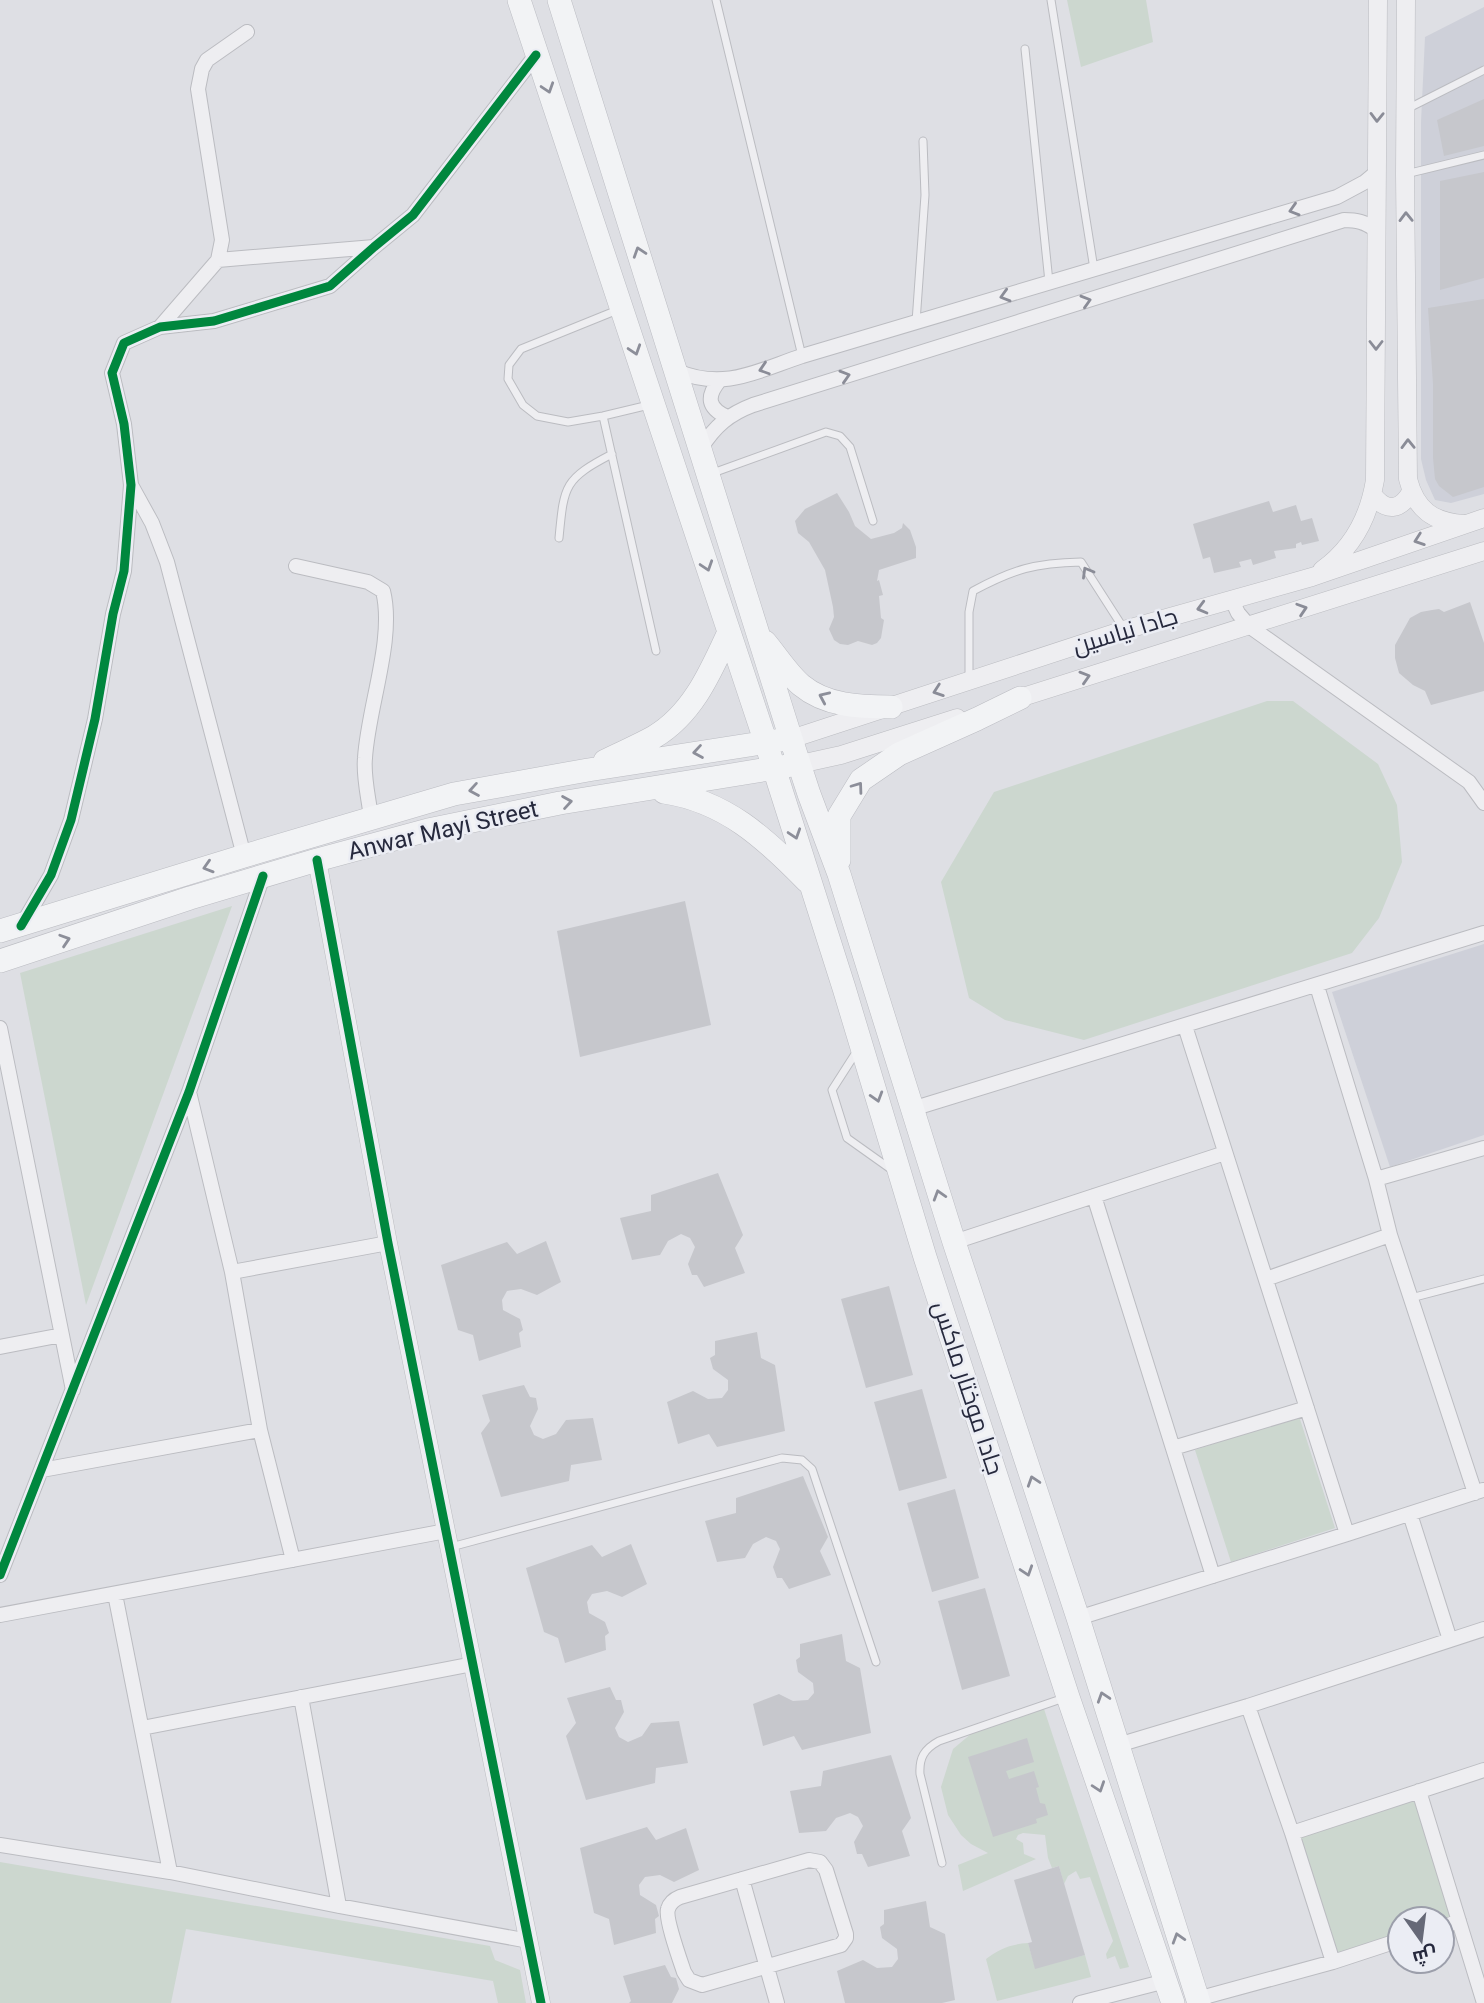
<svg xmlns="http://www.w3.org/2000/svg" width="1484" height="2003" font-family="Roboto,Cairo,sans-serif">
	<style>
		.built { fill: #ced0d9 }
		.green { fill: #ccd7cf }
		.building { fill: #c6c7cc }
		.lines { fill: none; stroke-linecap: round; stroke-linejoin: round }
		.service-casing { stroke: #bbbcc1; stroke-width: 9 }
		.minor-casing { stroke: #bbbcc1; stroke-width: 16 }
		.tertiary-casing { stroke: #bbbcc1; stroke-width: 19 }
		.primary-casing { stroke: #bbbcc2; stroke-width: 24 }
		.service { stroke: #eeeef1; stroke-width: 7 }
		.minor { stroke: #eeeef1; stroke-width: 14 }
		.tertiary { stroke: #eeeef1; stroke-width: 18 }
		.primary { stroke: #f2f3f5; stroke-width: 23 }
		.cycleway-casing { stroke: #ebedf4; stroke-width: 13 }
		.cycleway { stroke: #00873e; stroke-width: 9 }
		.oneway { stroke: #8c8e99 }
		.oneway2 { stroke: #8a8c97 }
		.labels { text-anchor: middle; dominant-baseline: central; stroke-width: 5; stroke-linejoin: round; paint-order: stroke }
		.street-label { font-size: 24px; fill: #26293d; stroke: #ebedf4 }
	</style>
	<rect width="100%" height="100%" fill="#dedfe4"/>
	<path class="built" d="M1484,7v487l-33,9 -16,-3 -9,-20 -5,-21v-337l4,-85z
		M1484,944v191l-94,32 -58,-175z"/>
	<path class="green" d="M1067,0h79l7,42 -72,25z
		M1267,701h26l85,63 19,41 5,57 -23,56 -27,35 -268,87 -79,-20 -36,-22 -28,-116 53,-90z
		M232,906l-146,399 -66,-332z
		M1299,1416l36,112 -104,34 -36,-112z
		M1044,1709l85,258 -9,2 -5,-13 -8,3 -1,-5 7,-13 -23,-64 -10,2 -4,-8 -8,5 -4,8 -5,-18 -7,2 -4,-10 -3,-23 -22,-2 -5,2 -2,4 7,4 1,11 12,5 -73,32 -5,-26 30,-12 -17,-9 -10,-9 -13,-20 -7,-28 12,-38 19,-16z
		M1419,1791l40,130 -17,6v-8h-42v21l-67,22 -41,-129z
		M0,1862l490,84 5,14 25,10 6,33h-28l-5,-22 -307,-52 -15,74h-171z
		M1028,1943l7,24 50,-12 6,22 -94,24 -11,-42c13,-10 25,-15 42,-16z"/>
	<path class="building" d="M1484,99v47l-40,10 -7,-36z
		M1484,172v106l-44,12v-109z
		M1484,299v188l-31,10 -14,-11 -4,-7 -2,-21v-74l-5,-76z
		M837,493l12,19 6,14 16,13 23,-6 8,-5 1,-5 7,7 6,17v11l-37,12 -2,11 2,-1 4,15 -4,1 2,22 3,2 -3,18 -4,5 -5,2 -14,-4 -10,4 -8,-1 -6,-4 -5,-11 5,-12 -1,-10 -8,-37 -16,-28 -11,-9 -3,-12 10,-12z
		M1269,501l4,11 23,-7 5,16 11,-3 7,23 -17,4 -1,-3 -5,2v4l-22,3 2,7 -23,7 -2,-6 -12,3 2,5 -27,6 -4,-16 -7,2 -10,-35z
		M1470,602l14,41v48l-53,14 -6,-14 -12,-6 -14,-12 -4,-15v-13l15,-27 11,-6 11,-2 7,-1 5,3z
		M685,901l26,124 -131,32 -23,-126z
		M718,1173l25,62 -8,13 10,25 -41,14 -7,-12h-5l-4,-11 7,-17 -5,-9 -9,-4 -13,7 -8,14 -28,5 -12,-42 31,-7v-16z
		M546,1241l15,41 -24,13 -16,-6 -14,2 -5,9 1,10 17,9 3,11 -4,3 2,14 -42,14 -6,-26 -15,-5 -17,-65 66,-23 10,12z
		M889,1286l24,89 -47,13 -25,-89z
		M757,1332l4,26 14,7 10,66 -68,16 -8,-13 -31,10 -11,-42 26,-11 15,8 14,-1 6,-8v-10l-15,-11 -3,-11 5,-3v-14z
		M524,1385l6,12 6,1 2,11 -8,17 4,9 9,4 13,-5 10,-14 27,-2 9,42 -31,5 -2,16 -68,16 -20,-64 9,-12 -8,-26z
		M922,1389l25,89 -48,13 -25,-89z
		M803,1476l25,61 -8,14 11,24 -42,14 -7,-11h-5l-4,-11 7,-18 -4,-8 -10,-4 -13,7 -8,14 -28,4 -12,-41 31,-8v-15z
		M955,1489l24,89 -47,14 -25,-89z
		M631,1544l16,40 -25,13 -15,-6 -15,3 -5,8 2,11 16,9 4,11 -4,3 1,14 -41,13 -7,-25 -14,-6 -18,-64 66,-23 10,12z
		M985,1588l25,88 -48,14 -24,-89z
		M842,1634l4,27 14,7 11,65 -69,17 -8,-14 -31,10 -10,-42 26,-10 14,7 15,-1 6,-7 -1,-10 -15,-11 -2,-12 4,-3v-13z
		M610,1687l6,13h5l3,12 -9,16 4,9 9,5 14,-6 9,-13 28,-2 9,42 -32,5 -1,15 -69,17 -20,-64 10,-13 -9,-25z
		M1027,1738l7,24 -28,9 3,8 25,-8 5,16 -3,1 4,15 5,1 3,11 -12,4 1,4 -44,14 -25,-80z
		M891,1755l20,63 -9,13 8,25 -42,11 -6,-13h-5l-3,-12 9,-16 -5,-9 -8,-4 -14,5 -10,13 -27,2 -9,-42 31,-5 2,-15z
		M647,1827l9,13 30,-12 13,42 -25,12 -14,-7 -15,2 -6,8 1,10 16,10 3,11 -4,3 1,14 -42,12 -5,-26 -15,-6 -14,-65z
		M1059,1866l26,89 -50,14 -7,-26 4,-1 -18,-62z
		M926,1901l4,26 15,7 10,66 -13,3h-97l-8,-32 26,-11 14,8 15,-1 6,-8 -1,-10 -15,-11 -2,-11 4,-3v-14z
		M665,1965l6,12 5,1 3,11 -7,14h-43l2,-2 -8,-25z"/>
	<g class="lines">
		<g class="service-casing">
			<path id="service" d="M716,0l86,356
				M1051,0l43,269
				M1025,49l24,233
				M1407,109l77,-39
				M1406,174l78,-19
				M620,309l-99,40 -12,16 -1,14 15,26 14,11 31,6 35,-6 46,-11
				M916,322l9,-127 -2,-54
				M603,416l53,235
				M710,474l116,-42 14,4 10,11 23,74
				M559,538c5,-53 5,-59 53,-84
				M969,679v-67l4,-21c41,-22 62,-28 108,-29l43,67
				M857,1051l-25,39 15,48 45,32
				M1411,1298l73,-19
				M451,1547l331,-89 20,2 10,9 64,193
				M942,1863l-22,-89c-1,-16 4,-25 19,-33l125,-43"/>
		</g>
		<g class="minor-casing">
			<path id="minor" d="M218,260l156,-13
				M160,327l58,-67 4,-20 -24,-151 4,-20 5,-9 40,-28
				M677,371c47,20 80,0 125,-15l535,-159 28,-15 12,-10
				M719,381c-13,16 -11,27 8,36
				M701,448c14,-22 28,-34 52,-43l591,-185c13,0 21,2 32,10
				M131,485l21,38 15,39 77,294
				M296,566l72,16 15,9c12,48 -15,116 -18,167 -2,19 4,41 6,60
				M1232,600l6,13 11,13 220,156 15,21
				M22,925l29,-50 20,-55 24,-101 18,-105 11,-43 7,-86 -7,-61 -12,-51 12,-30 36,-16 54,-6 116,-35 44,-39 39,-32 123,-160
				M1317,986l59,193 14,56 85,258
				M1185,1026l162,508
				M0,1028l73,362
				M189,1092l43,180 28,158 33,130
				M912,1109l572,-176
				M1376,1179l108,-31
				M1094,1196l119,380
				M954,1242l271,-89
				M232,1272l156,-29
				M1266,1279l124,-44
				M0,1347l62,-12
				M1173,1448l134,-40
				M42,1470l218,-40
				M1410,1514l40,126
				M0,1575l189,-483 74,-216
				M115,1594l55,278
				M0,1615l446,-84
				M1078,1618l269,-84 136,-44
				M301,1697l38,209
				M1248,1706l44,127 41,129
				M142,1728l331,-64
				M1118,1745l130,-39 236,-77
				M1419,1791l65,212
				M1292,1833l192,-63
				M0,1845l170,27 169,34 190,35
				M809,1860l11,2 6,8 20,64v4l-5,7 -139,40 -13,-5 -5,-8c-4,-12 -19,-54 -16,-63 2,-7 7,-10 12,-12z
				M742,1879l35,124
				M1442,1927l17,-6
				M1197,1999l136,-37 67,-22
				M1080,2003l86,-22"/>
		</g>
		<g class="tertiary-casing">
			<path id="tertiary" d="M1406,0l-1,174 3,305c8,31 25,43 56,45
				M1373,495c13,17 27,16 38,-3
				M1322,570c31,-22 47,-53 53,-90l3,-480
				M1010,701l474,-150
				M791,739l333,-109 188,-53 172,-59
				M800,764l41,-9 116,-37
				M317,860l71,383 153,760"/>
		</g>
		<g class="primary-casing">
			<path id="primary" d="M519,0l247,743 78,245 81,269 143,440 105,306
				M559,0l232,739 18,55 30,80 115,368 124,376 121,385
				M765,642c11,13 23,32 36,43 25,21 59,22 90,22
				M605,761c16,-8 33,-15 49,-24 39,-23 57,-66 75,-105
				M664,792c61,9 101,46 143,89
				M839,860v-44l22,-36 38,-26 78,-35 43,-21
				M0,931l244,-75 210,-62 134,-24 193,-30
				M0,961l190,-63 127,-38 111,-30 132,-27 227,-37"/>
		</g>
		<use href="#service" class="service"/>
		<use href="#minor" class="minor"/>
		<use href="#tertiary" class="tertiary"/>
		<use href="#primary" class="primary"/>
		<g class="cycleway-casing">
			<path id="cycleway" d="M317,860l71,383 153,760
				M21,926l30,-51 20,-55 24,-101 18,-105 11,-43 7,-86 -7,-61 -12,-51 12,-30 36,-16 54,-6 116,-35 44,-39 39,-32 123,-160
				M0,1575l189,-483 74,-216"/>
		</g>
		<use href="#cycleway" class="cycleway"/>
	</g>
	<defs><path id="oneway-chevron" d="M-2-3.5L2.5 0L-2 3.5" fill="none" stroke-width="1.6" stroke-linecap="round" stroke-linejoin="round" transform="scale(1.75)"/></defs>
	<g class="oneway">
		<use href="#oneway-chevron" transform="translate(548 88) rotate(72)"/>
		<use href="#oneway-chevron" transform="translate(639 252) rotate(-108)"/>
		<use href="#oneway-chevron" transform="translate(635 350) rotate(72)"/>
		<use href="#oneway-chevron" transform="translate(707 566) rotate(72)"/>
		<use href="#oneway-chevron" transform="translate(824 697) rotate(-156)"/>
		<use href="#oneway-chevron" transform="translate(698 752) rotate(171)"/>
		<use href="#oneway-chevron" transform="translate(858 787) rotate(-54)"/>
		<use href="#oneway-chevron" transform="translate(474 790) rotate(170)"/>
		<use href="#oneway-chevron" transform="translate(567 802) rotate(-9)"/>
		<use href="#oneway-chevron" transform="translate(795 834) rotate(72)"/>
		<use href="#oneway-chevron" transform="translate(208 867) rotate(163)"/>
		<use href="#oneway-chevron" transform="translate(65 940) rotate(-18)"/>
		<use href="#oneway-chevron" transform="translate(877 1097) rotate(73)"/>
		<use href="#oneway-chevron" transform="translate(939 1195) rotate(-107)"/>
		<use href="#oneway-chevron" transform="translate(1033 1481) rotate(-108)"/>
		<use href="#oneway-chevron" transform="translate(1027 1571) rotate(72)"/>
		<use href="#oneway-chevron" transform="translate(1103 1697) rotate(-108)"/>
		<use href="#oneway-chevron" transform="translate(1099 1787) rotate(71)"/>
		<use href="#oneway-chevron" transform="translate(1178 1938) rotate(-107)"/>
	</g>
	<g class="oneway2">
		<use href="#oneway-chevron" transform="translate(1377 117) rotate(91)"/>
		<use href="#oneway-chevron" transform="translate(1294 210) rotate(163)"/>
		<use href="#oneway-chevron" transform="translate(1406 217) rotate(-91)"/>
		<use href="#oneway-chevron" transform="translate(1005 296) rotate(164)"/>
		<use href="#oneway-chevron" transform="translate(1086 301) rotate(-17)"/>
		<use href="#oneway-chevron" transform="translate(1376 345) rotate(90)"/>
		<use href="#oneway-chevron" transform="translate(764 369) rotate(162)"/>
		<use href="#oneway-chevron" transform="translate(845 376) rotate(-17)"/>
		<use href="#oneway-chevron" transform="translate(1408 444) rotate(-91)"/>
		<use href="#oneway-chevron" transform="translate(1419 540) rotate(161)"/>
		<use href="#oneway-chevron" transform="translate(1087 572) rotate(-120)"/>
		<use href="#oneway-chevron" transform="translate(1202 608) rotate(165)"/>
		<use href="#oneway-chevron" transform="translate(1302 609) rotate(-18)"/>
		<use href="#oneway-chevron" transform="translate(1085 677) rotate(-17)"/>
		<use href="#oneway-chevron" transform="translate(938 691) rotate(161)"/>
	</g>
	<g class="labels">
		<g class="street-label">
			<text transform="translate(1125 631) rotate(-17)">جادا نیاسین</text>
			<text transform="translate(443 830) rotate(-13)">Anwar Mayi Street</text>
			<text transform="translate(968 1388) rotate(72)">جادا موختار ماكس</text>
		</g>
	</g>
	<g transform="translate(1421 1940) rotate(166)"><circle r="33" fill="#ebedf4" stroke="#9c9fab" stroke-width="2"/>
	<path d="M0-5L12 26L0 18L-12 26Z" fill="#666977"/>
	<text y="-10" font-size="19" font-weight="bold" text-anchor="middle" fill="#26293d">ش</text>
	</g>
</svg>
